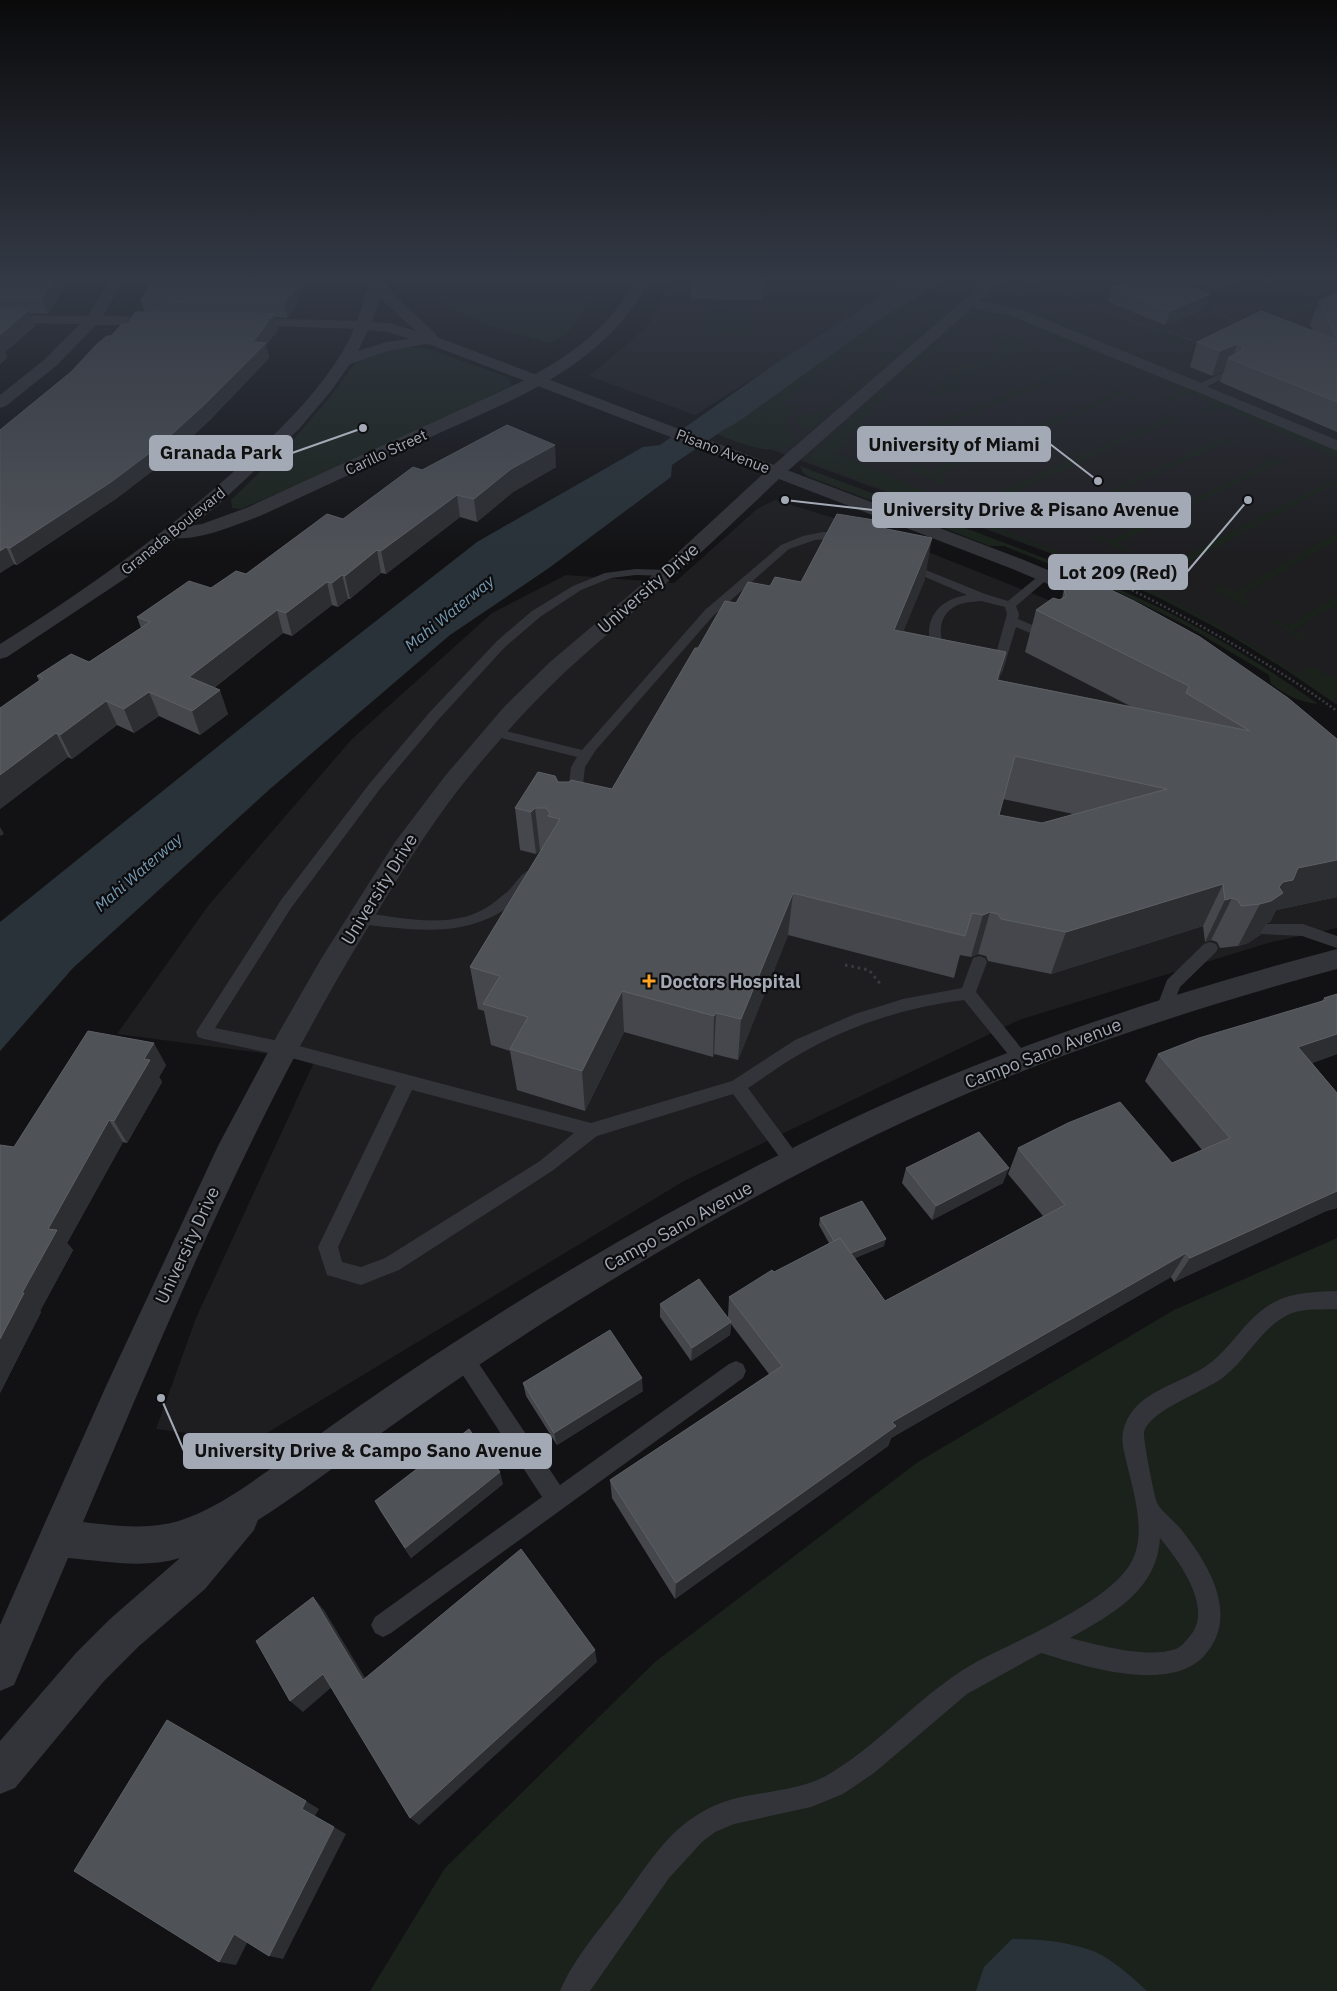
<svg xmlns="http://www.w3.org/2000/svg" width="1337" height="1991" font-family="'IBM Plex Sans',sans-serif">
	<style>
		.built { fill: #1e1e21 }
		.green { fill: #1a221b; fill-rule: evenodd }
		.water { fill: #283238 }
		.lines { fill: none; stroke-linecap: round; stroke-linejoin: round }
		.path-far2 { stroke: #393b40; stroke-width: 2; stroke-dasharray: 1 2; stroke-linecap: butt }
		.path-far1 { stroke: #393b40; stroke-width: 2.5; stroke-dasharray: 2 2.5; stroke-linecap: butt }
		.path { stroke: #393b40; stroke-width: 3; stroke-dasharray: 2.5 4; stroke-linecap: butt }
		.service { fill: #333439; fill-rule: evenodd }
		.pedestrian { fill: #333439; fill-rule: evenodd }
		.minor { fill: #333439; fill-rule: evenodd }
		.tertiary { fill: #333439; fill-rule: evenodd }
		.wall { fill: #45474c; fill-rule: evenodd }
		.shaded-wall { fill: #2c2e31 }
		.building { fill: #4f5257; stroke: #5c6066; fill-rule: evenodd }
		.poi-dot { fill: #fea420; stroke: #0d0d0f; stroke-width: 2 }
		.labels { text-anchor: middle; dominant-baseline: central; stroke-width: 4.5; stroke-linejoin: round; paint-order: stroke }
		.far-street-label { font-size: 15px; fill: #a3aab6; stroke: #0d0d0f }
		.far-water-label { font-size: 16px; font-style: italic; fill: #769bb4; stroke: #0d0d0f }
		.street-label { font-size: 18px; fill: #a3aab6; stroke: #0d0d0f }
		.poi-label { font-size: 18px; font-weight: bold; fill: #a3aab6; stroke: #0d0d0f; text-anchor: start }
		.leader { fill: none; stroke: #a3aab6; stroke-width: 2 }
		.callout-dot { fill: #a3aab6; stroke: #0d0d0f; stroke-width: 2 }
		.callout { fill: #a3aab6; stroke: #a3aab6; stroke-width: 2 }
		.callout-label { font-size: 19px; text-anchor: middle; font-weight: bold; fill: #111 }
	</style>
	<rect width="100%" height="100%" fill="#121214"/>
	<path class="built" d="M670,279h242l-217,136 -106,-39 57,-48 15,-27z
		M947,279h390v426l-54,-37 -55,-34 -67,-35 -52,-24 -387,-144 16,-9 149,-107z
		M775,500l98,30 193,77 271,183v138l-69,15 -249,77 -335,161 -432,261 -96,-13 40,-111 119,-258 -198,-26 91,-128 143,-166 141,-127 74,-38 108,8 83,-74z"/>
	<path class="green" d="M431,279h174l-38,55 -18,9c-29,-9 -122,-28 -118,-64z
		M929,289l22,10 -32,7 -55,44 -19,3 -59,48 2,6 13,-3 -15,14 1,8 9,11 -1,5c-20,17 -57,1 -78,-8l21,-12 149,-107z
		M950,305l5,1 -124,102 -18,20h-9l-8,-5c3,-12 10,-8 20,-10 6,-1 12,-8 17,-12l102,-86 -8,-4 10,-4z
		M1040,306l4,2 -8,4 106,44 10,-4 4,1 -13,6 -7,-1 -105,-46z
		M710,310l41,1 -2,22 -41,-1z
		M980,313l26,1 11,3 101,46 -8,5 -6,-1 7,-4 -103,-46 -20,6 -19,-4 -99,92 -34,42 91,38 -13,10 -109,-41 158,-141 9,-5z
		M1149,329l17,2 40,17 -47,19 -1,-2 37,-16z
		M995,334l9,1 40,19h-4l-11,-5 -77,31 11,7c-11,4 -24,13 -34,6l36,-31 13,3 26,-22 -14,-4z
		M405,347l20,1 80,28 6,5v5l-184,86 -86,37 -9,-1 -1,-8 63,-61 37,-43 24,-33 31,-12z
		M1063,362l30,13h-5l-11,-4 -195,80 10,6v2l-6,1 -14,-8 -1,-2 22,-21h5l10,5 163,-66 -10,-4z
		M1162,378l175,71v9l-118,-51 -16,7 -37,-15 -1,-2 15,-6 -24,-11zM1187,393l27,11v1l-14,6 -28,-11z
		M1103,386h4l30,14h-5l-11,-5 -183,80 10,6 -1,3 -7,-1 -30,-14 2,-4h7l12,6 183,-78z
		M1155,409h3l30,14h-4l-9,-4 -173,79 10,5 -1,3 -8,-1 -33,-13 8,-2 12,6 178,-79z
		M1209,432l29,13 -4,1 -9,-4 -167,78 10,5 -1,2 -34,-12 3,-1 12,6 171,-81 -10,-5z
		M1264,454l29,12 -14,-3 -24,10 -138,71 15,7 -2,1 -37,-14 6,-3 11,6 161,-81 -7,-4z
		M800,466l104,39h-21l-76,-29 -4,-3z
		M1318,476l19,8v3l-4,-2 -156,83 11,5 -2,3 -34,-14 5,-2 11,5 159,-82 -9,-5z
		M952,501l5,1 27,11 2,2 -6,6 145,57c9,-7 13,-4 24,0l-7,7 56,28 99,60 14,-6 26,13v19l-5,2c-55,-38 -112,-74 -172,-103 -72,-34 -147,-60 -221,-88z
		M935,517c76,28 152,56 225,91 55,27 108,60 158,96 -19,-2 -32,-9 -47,-20l-2,-9 -82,-49 -71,-35 -112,-45h-15l-50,-20z
		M1337,533v7l-96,56 8,5v4l-8,-1 -28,-14 1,-3 7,-1 13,6z
		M1337,596v8l-44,26 13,8 -5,1 -30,-18 4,-1 13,6z
		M1337,1238v753h-967l75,-123 210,-206 263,-200 256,-152z"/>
	<path class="water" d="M908,279h39l-60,36 -149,107 -16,9 -50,34 -1,12 -122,91 -99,67 -180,154 -197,179 -73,83v-129l303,-244 174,-136 166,-95 17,-2 115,-81z
		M1012,1939c26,0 52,2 78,11 19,6 42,27 57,41h-171l8,-24z"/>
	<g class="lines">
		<path class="path-far2" d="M1250,279l21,4
			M1021,283l24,2 103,43 19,3 34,13
			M1238,286l58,5 34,7
			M1215,309l23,15
			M1202,316l11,-5 2,-4
			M1278,321l42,-19"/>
		<path class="path-far1" d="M1132,590c71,36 140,74 205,121"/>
		<path class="path" d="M845,965l24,5 13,16"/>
		<path class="service" d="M1228,370l5,3 -2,2 -30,14 -3,1 -5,-3z
			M823,532c10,0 22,0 29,7l-6,3 -15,-3 -16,1 -26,9 -76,67 -118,135 -10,16 -4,35 -2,3h-10l-2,-3 4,-35 6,-10 -88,-22 -2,-3 7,-4 88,22 123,-140 76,-65 22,-9z
			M906,562l79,32 23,7 34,-28h8l2,2 -2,2 -34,29 3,8 -1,5 33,14 2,3 -6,4 -31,-13 -14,46c-6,2 -14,7 -22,7 -53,2 -76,-75 -13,-85l-65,-28 -2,-2 2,-2zM981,601l24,6 2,7 -15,54c-7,3 -14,6 -22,4 -26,-6 -42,-50 -16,-65 8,-5 18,-5 27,-6z
			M636,569l31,1 6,3 -6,3 -31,-1 -25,3 -30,12 -41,27 -35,30 -66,72 -59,70 -89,119 -76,120 69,14 307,81 141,-42 63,-41 60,-26 48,-15 59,-11 11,-30 6,-2 6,2 2,4 -11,30 54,67 -2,5 -6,2 -6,-2 -52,-64c-57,7 -114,25 -164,54 -18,10 -35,23 -52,34l51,69 3,5 -3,5 -6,3 -6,-3 -54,-73 -136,42 -45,35 -153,99 -38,15 -34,-10 -9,-28 78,-161 -112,-30 -80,-17 -6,-2 -2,-5 85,-132 89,-117 59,-70 68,-72 35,-30 41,-25 32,-13zM412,1090l162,43 -34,28 -155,97 -24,9 -19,-5 -4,-15z
			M532,869l5,1 2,4c-6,12 -18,23 -28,31 -45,34 -99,25 -151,19l-5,-2 -3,-4 3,-4 5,-2c41,6 96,19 132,-8 5,-4 10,-8 15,-12 8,-7 14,-20 25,-23z
			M1266,924h37l34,12v12l-35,-12 -41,-2 -3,-4 3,-4z
			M1210,942l6,2 2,4 -2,4 -36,35 -10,26 -6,2 -6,-2 -2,-4 11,-29 37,-36z
			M1337,1291v18c-14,1 -31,-1 -45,4 -28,11 -44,44 -66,62 -19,17 -76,34 -82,57 -1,8 10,63 13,71 5,9 16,17 23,25 28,35 61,88 24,128 -36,38 -120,10 -163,-3l-74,41 -93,79 -31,21 -32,13 -77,17 -19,8 -13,10 -33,36 -79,113h-30c14,-33 40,-62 61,-90 17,-23 32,-47 52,-67 14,-14 30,-24 48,-31 35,-13 78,-10 110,-30 54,-33 93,-83 149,-113 41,-21 125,-57 149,-94 20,-30 4,-74 -3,-106 -2,-9 -5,-19 -3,-28 10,-44 61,-46 91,-72 20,-17 33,-42 57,-56 20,-12 43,-12 66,-13zM1160,1538c19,23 54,70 30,98 -4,5 -9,11 -14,13 -30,10 -77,-4 -106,-11 41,-23 87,-47 90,-100z
			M462,1346l7,3 91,136 169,-121 7,-3 7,3 3,7 -3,7 -352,255 -8,4 -8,-4 -4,-8 4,-8 167,-120 -87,-134 -3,-7 3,-7z"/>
		<path class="pedestrian" d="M1198,383l139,57v11l-144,-61 -2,-3 2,-3z"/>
		<path class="minor" d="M110,279h14l-21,37 66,1 5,1 2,3 -2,3 -5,1h-73l-40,41 -50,40 -6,2v-13l45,-36 35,-35 -80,-1v-8l88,1z
			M636,279h14c-45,89 -140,122 -226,161 -55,25 -109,51 -164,76 -25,9 -65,27 -91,21l-2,-4 2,-4 33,-5 44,-16 279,-128c47,-26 85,-52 111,-101z
			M988,279h15l-23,22 40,8 184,75 2,3 -2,3h-12l-181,-74 -39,-8 -190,168 -6,1 -6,-1 -3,-4 3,-4z
			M240,318l123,3 5,1 2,3 -2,3 -5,1 -128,-4 -2,-3 2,-3z"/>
		<path class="tertiary" d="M371,279h14l-1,2 8,12 43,40 2,4 587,223 88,37 3,4 -3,4 -7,2 -7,-2 -88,-37 -231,-89c-36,34 -71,68 -108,100 -35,31 -71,61 -106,93 -37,35 -71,73 -103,113 -37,47 -67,98 -98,149 -113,186 -196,388 -281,588 34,4 72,9 104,-4 37,-14 70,-40 102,-62 46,-33 91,-65 138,-96 133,-88 271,-167 414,-236 159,-76 327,-130 496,-175v20c-115,31 -227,67 -337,111 -148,60 -289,138 -424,222 -69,43 -136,89 -203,137 -38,27 -75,56 -115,81l-4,10 -49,59 -67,58 -34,34 -89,107 -15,6v-53l76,-88 34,-34 70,-61c-37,11 -75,3 -112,0l-54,127 -14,6v-66l44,-100 63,-141 112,-240 55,-103 47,-82 74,-117 50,-66 59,-69 46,-45 110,-93 104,-96 -333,-128 -5,-1 -38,7 -38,13 -19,27 -32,38 -80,75 -87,70 -125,83 -7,2v-15c81,-51 159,-106 231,-170 42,-37 85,-77 113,-125 13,-22 19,-46 27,-70zM380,297l1,2 35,32 -27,-8 -17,-1zM368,330l20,2 22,7 -24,3 -28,9z"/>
	</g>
	<path class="wall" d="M0,279h68l-2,4v3l-18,28 -18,-1 5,13 -30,26 2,6 -7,6z
		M151,279h154l-9,27 -9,12 -12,-1 3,13 -12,15 3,13 -59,62 -46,42 -47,36 -100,67 -3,-1 -14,9v-143l71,-58 40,-36 18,-12 16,-12 -4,-11z
		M691,279h72l-1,21 -72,-1z
		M1128,279h118l-40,14 -1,16 -40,16 -57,-23 3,-14 16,-6z
		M1337,293v139l-117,-50 4,-11 -12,5 -22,-9 7,-25 116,-11 -3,-7 9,-23z
		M556,467l-43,25 -36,30 -17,-5 -74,57 -5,-1 -31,26h-2l-10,8 -6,-2 -40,31 -9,-3 -69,55 14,26 -28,21 -41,-19 -25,17 -17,-8 -45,34 -4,-2 -68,52 39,-128 -2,-5 52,-14 52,-34 -4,-11 109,-43 97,-55 79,-49z
		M874,520v7l51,52 -22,52 103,21 -7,28 131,26 -105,-54 11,-42 26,-12 2,-8 273,149v158l-61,13 -6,12 -3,1 -7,12 -12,8 -10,3 -18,2 -3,-6 -6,-2 -6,2 -2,-16 -152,48 -63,-13 -2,-5 -8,-2 -7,3 -11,-2 -6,23 -166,-43 -50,125 -24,-6 -1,3 -89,-25 -39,79 -68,-21 -7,-39 -19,-6 -7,-34 -6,-2 -8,-42 71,-117h-1l-4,4 -16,-4 -5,-42 43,-26 54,7 86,-141 38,-45 34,-17 31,-4zM1003,799l70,15 -31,9 -43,-8z
		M1337,994v60l-25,9 25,30v115l-11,3 -152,71 -3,-5 -280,161 -3,8 -213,153 -63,-101 -2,-18 159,-106 -38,-50 -1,11 -39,26 -31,-44v-13l68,13 1,-20 100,-54 -10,-18 1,-7 64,28 -29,12 30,43 158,-85 -35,-42 10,-26 154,15 30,-13 -57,-69 13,-27 164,-53 2,-3z
		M166,1065l-7,12 3,5 -35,61 -4,-1 -56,101 6,7 -33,61 1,1 -41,81 14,-246z
		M906,1168l97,15 -71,37 -30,-37z
		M523,1383l120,8 -86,54 -31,-49z
		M503,1484l-92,74 -30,-46 -6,-11z"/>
	<path class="shaded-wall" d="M56,279h12l-2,4v3l-18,28 -6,-16z
		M297,279h8l-9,27 -9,12 -3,-15z
		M1211,279h35l-62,22 5,-14z
		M1210,294l-5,15 -40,16 5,-14z
		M29,310l6,16 -30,26 2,6 -7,6v-29z
		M274,314l4,16 -12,15 3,13 -59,62 -46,42 -47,36 -100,67 -7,-17 243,-206z
		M1237,344l-5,15 -4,-1 -4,13 -12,5 8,-25z
		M555,445l1,22 -43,25 -36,30 -3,-23 37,-30z
		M457,495l3,22 -74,57 -5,-23z
		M932,538l-7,41 -38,93 7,-42z
		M6,547l8,17 -14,9v-22z
		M377,550l4,23 -31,26 -5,-23z
		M342,575l6,24 -10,8 -6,-24z
		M327,582l5,23 -40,31 -6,-23z
		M277,610l6,23 -86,68 -8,-24z
		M1006,652l-10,42 1,-14z
		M220,690l8,24 -28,21 -8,-24z
		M149,692l10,24 -25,17 -10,-24z
		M106,701l11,24 -45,34 -12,-24z
		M56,733l12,24 -68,52v-34z
		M535,808l5,42 -4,4 -5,-42z
		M0,827l4,7 -4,2z
		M1337,860v37l-61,13 -6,12 -3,1 -7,12 -12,8 -10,3 22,-42 38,-36z
		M1223,884l-20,42 -152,48 15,-42z
		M793,893l-5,42 -50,125 3,-41z
		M1232,898l-21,42 -6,2 20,-42z
		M990,912l-12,42 -7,3 12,-42z
		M622,991l2,41 -39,79 -3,-40z
		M716,1013l-2,41 -1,3 1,-41z
		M1337,1034v20l-55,20 16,-27z
		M154,1043l12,22 -7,12 3,5 -35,61 -13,-22 30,-62z
		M109,1120l14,22 -56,101 6,7 -33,61 1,1 -41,81v-54l22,-46 26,-64z
		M1009,1168l-6,15 -71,37 4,-14z
		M1337,1191v17l-11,3 -152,71 16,-24z
		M886,1239l-2,7 -42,17 1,-7z
		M1186,1253l-15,24 -280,161 -3,8 -213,153 1,-16 216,-161z
		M731,1322l-1,13 -39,26 1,-13z
		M642,1378l1,13 -86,54 -3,-12z
		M500,1472l3,12 -92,74 -6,-10z
		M313,1597l11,13 49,81 -10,-11z
		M595,1650l2,12 -178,163 -9,-7z
		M323,1674l11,11 -31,27 -13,-11z
		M306,1801l13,8 -4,7 -13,-7z
		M334,1827l12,7 -63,125 -14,-3z
		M234,1934l16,3 -14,28 -17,-3z"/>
	<path class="building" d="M0,279h56l-14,19h-42z
		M151,279h146l-4,13 -9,11 -143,-2z
		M1136,279h75l-22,8 21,7 -40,17 -59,-23z
		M1337,293v46l-18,-38z
		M0,309l29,1 -29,25z
		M1261,311l76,29v62l-109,-44 15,-8 -1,-3 -5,-3 -17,7 -23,-9z
		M135,312l139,2 -21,28 13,1 -61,61 -46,42 -48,36 -101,66 -4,-1 -6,4v-121l71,-58 26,-28 10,-8h4l11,-12h7z
		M507,425l48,20 -44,24 -37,30 -17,-4 -76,56 -4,-1 -32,26 -3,-1 -10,8 -5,-1 -41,31 -9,-3 -88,67 31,13 -28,21 -43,-19 -25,17 -18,-8 -46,34 -4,-2 -56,42v-67l43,-30 -6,-2 34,-22 18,8 61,-40 -13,-5 52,-36 22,7 25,-17 10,3 81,-60 16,5 70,-52 9,3z
		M837,514l37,6 -2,6 60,12 -38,92 112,22 -9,28 253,51 -64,-38 3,-7 -153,-76 17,-12 7,2 6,-4 -2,-6 20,-13 50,24 66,36 88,61 49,41v121l-39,8 -5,12 -10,2 -4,5 4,6 -12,8 -11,3 -19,2 -3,-6 -6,-2 -7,2 -2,-16 -157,48 -65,-13 -3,-5 -8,-2 -7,3 -11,-2 -7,23 -172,-43 -52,126 -25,-6 -2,3 -92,-25 -40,80 -72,-22 18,-32 -45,-13 17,-28 -30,-9 90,-148 -12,-3 2,-3 -4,-5h-11l-4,4 -16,-4 23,-36 17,4 3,6h11l2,-2 41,9 83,-141h3l27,-47 11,2 12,-21 22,4 5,-9 26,5zM1015,756l152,33 -125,34 -43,-8z
		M1337,994v40l-39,13 39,46v98l-147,67 -4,-5 -294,169 4,4 -220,157 -66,-103 172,-114 -53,-69 43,-27 2,2 66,-34 45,63 180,-96 -47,-57 50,-25 52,-21 52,61 58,-25 -72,-84 41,-16 127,-38 -2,-2z
		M88,1031l66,12 -10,16 6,1 -36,61 -5,-1 -61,109 9,1 -35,63h2l-24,46v-194l14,2z
		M979,1132l30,36 -73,38 -30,-38z
		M862,1201l24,38 -35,14 -11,-15 -6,3 -14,-23z
		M699,1279l32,43 -39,26 -32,-44z
		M610,1330l32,48 -88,55 -31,-50z
		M469,1429l31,43 -95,76 -30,-47z
		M521,1549l74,101 -185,168 -87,-144 -33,27 -34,-60 57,-44 50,83z
		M167,1720l139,81 -4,8 32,18 -65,129 -35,-22 -15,28 -145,-91z"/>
	<linearGradient id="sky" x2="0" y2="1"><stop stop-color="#0a0a0b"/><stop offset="0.5" stop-color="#333945"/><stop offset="1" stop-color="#333945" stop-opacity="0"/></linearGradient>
	<rect width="1337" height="557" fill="url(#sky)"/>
	<path class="poi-dot" d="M646.5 973.5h5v5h5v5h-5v5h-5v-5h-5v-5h5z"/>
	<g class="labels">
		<g class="far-street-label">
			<text transform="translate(723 451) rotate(21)">Pisano Avenue</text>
			<text transform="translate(386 452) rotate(-25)">Carillo Street</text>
			<text transform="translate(173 531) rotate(-39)">Granada Boulevard</text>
		</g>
		<g class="far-water-label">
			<text transform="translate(449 613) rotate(-39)">Mahi Waterway</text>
			<text transform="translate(138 872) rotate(-41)">Mahi Waterway</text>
		</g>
		<g class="street-label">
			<text transform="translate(648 588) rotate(-41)">University Drive</text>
			<text transform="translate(379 889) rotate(-58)">University Drive</text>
			<text transform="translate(1043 1053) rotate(-21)">Campo Sano Avenue</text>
			<text transform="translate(678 1226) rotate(-29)">Campo Sano Avenue</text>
			<text transform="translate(187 1245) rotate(-65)">University Drive</text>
		</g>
		<g class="poi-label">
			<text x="660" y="981">Doctors Hospital</text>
		</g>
	</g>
	<path class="leader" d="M1098 481L1050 444M363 428L292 453M785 500L873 510M1248 500L1187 572M161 1398L184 1451"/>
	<g class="callout-dot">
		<circle cx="1098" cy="481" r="5"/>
		<circle cx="363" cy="428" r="5"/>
		<circle cx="785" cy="500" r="5"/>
		<circle cx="1248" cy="500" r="5"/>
		<circle cx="161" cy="1398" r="5"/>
	</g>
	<g class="callout">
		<rect x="858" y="427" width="192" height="34" rx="5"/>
		<rect x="150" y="436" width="142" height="34" rx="5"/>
		<rect x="873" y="493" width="317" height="34" rx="5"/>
		<rect x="1049" y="555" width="138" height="34" rx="5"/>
		<rect x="184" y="1434" width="367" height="34" rx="5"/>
	</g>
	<g class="callout-label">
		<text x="954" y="451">University of Miami</text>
		<text x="221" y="459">Granada Park</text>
		<text x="1031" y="516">University Drive &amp; Pisano Avenue</text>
		<text x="1118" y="579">Lot 209 (Red)</text>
		<text x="368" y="1457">University Drive &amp; Campo Sano Avenue</text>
	</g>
</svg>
